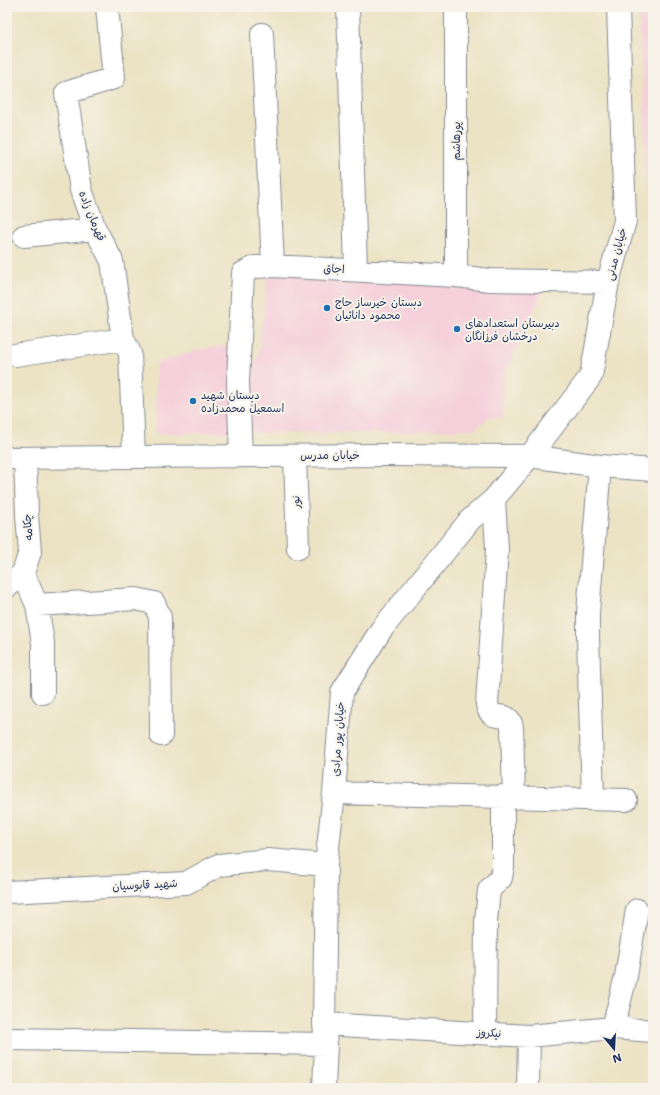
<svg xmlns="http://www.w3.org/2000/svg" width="660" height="1095" font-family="'Shantell Sans','Playpen Sans Arabic',sans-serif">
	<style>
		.built { fill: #f5cfda }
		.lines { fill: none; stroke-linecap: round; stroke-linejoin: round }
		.minor-casing { stroke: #848991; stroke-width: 24 }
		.major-casing { stroke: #848991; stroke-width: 24 }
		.minor { stroke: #fff; stroke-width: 22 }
		.major { stroke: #fff; stroke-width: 22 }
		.poi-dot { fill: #1f6fb2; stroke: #f7f3e8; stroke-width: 1.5 }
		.labels { text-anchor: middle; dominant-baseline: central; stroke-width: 4; stroke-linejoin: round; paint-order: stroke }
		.street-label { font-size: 11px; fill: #1b2f5e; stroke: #f7f3e8 }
		.poi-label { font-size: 11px; fill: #1b2f5e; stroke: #f7f3e8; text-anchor: start }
	</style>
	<rect width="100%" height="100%" fill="#f7f3e8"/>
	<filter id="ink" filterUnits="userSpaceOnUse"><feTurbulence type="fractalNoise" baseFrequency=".025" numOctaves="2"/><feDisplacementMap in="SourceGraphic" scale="8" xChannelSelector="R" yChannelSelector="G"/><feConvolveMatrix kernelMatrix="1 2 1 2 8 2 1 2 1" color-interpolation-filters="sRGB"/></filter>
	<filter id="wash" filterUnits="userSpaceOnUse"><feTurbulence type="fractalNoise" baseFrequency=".012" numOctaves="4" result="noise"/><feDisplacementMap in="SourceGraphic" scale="16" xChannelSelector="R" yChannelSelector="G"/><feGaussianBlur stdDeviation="0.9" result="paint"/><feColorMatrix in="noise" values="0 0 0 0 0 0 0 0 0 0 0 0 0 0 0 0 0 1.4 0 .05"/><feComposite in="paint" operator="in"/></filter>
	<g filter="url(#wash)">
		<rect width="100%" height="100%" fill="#ece3c4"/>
		<path class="built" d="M638,7h15v231l-6,-3 -3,-131z
			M269,257l280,20 -47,103 1,39 -13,-2 -16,12 -93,4h-127l-6,-7v-43l12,-36z
			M242,344l-12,88 -74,2v-70l45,-15z"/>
	</g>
	<g filter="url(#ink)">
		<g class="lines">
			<g class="minor-casing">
				<path id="minor" d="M107,7l7,71 -48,15 15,97 14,39 17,32 11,78 7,14 4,104
					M348,7l8,263
					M262,34l11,232
					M24,236l71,-7
					M456,276v-269
					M15,355l108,-16
					M241,456l-3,-74 5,-109 12,-6 18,-1 183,10 34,4 118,2
					M295,456l3,92
					M494,499l3,50 -10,155c4,22 21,3 25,23l2,70
					M23,573l14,32 6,38v50
					M7,587l16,-14 7,-21 -3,-37 -2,-57
					M37,605l99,-6 18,4 6,14 1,118
					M334,793l292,7
					M593,799l-5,-162v-24l12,-147
					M7,892l179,-9 33,-18 49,-5 58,5
					M324,1024l205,12 84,-8 40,3
					M613,1028l13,-52 11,-66
					M485,1033l1,-112 3,-31 12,-12 2,-12v-70
					M7,1039l319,5
					M324,1088l2,-44 -2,-20 2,-159 8,-72 8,-101 39,-62 89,-110 24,-21 36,-43 61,-80 17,-94 17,-61 -7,-214
					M528,1088l1,-52"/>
			</g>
			<g class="major-casing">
				<path id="major" d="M7,458l381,-3 142,1 70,10 53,4"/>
			</g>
			<use href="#minor" class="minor"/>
			<use href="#major" class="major"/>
		</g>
	</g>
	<g class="poi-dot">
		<circle cx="327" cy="308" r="4"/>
		<circle cx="457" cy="329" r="4"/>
		<circle cx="193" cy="401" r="4"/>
	</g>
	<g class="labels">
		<g class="street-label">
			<text transform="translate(456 141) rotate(-90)">پورهاشم</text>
			<text transform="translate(92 216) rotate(68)">قهرمان زاده</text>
			<text transform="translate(616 254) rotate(-75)">خیابان مدنی</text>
			<text transform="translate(334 269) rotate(3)">اجاق</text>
			<text x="330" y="455">خیابان مدرس</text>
			<text transform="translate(296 502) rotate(-92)">نور</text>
			<text transform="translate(28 527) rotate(-95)">چکامه</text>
			<text transform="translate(338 739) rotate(-86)">خیابان پور مرادی</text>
			<text transform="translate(145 885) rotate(-3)">شهید قابوسیان</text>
			<text transform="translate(489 1033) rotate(4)">نیکروز</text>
		</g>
		<g class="poi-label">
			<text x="335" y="302">دبستان خیرساز حاج<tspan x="335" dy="13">محمود دانائیان</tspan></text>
			<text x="465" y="323">دبیرستان استعدادهای<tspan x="465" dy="13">درخشان فرزانگان</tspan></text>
			<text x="201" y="395">دبستان شهید<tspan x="201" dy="13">اسمعیل محمدزاده</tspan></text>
		</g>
	</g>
	<rect width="660" height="1095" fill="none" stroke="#f7f3e8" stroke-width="24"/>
	<g transform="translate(614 1049) rotate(162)" stroke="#f7f3e8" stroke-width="3" paint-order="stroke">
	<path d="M0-3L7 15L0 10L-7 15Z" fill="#1b2f5e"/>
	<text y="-6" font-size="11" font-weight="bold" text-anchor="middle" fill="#1b2f5e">N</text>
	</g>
</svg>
